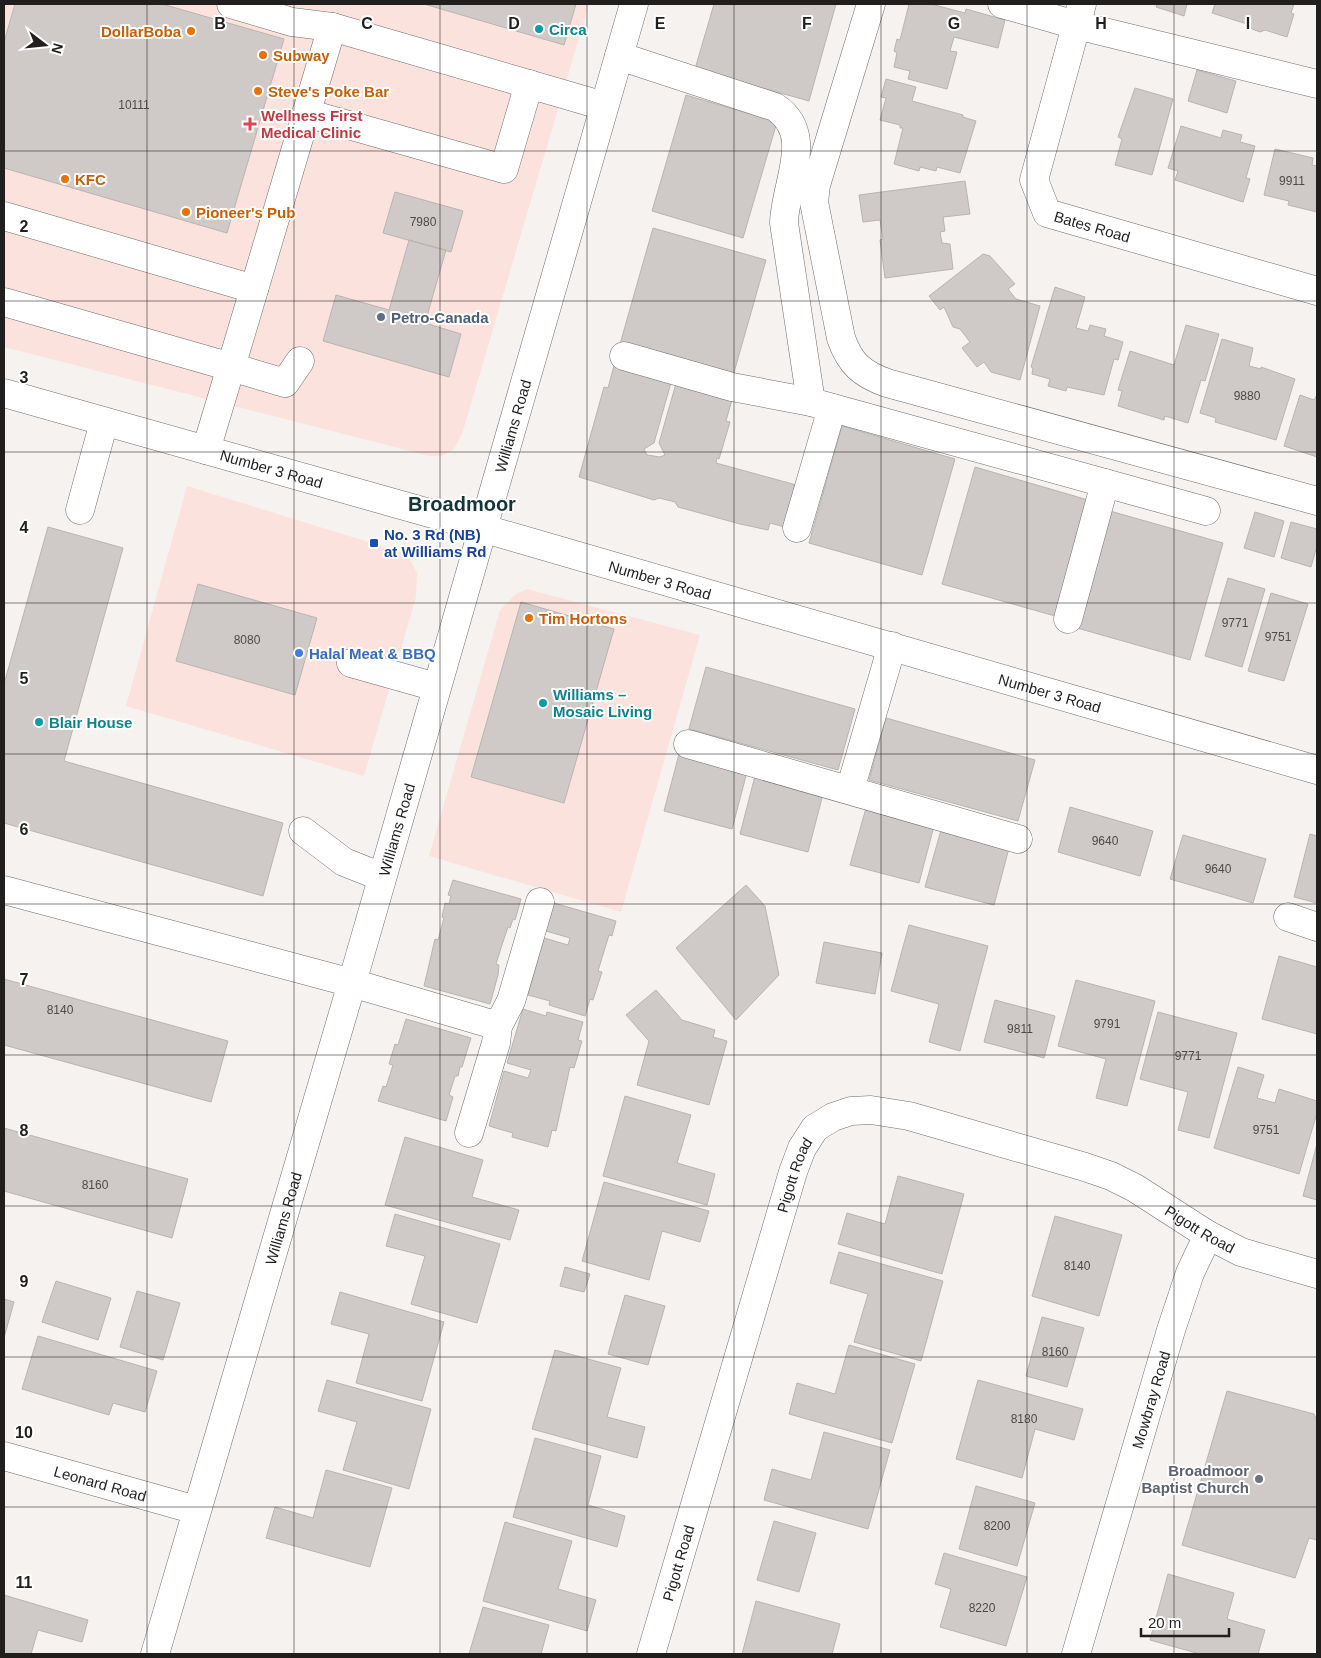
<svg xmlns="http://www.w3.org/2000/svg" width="1321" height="1658" font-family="Arial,sans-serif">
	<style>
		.commercial { fill: #fce2dd }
		.building { fill: #cfcac8; stroke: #b8b4b1 }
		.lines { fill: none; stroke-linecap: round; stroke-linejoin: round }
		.minor-casing { stroke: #706c6a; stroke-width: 29 }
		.major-casing { stroke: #706c6a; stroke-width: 29 }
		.minor { stroke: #fff; stroke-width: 28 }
		.major { stroke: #fff; stroke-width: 28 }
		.grid { fill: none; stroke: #201f1e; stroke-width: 1; stroke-opacity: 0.55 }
		.culture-dot { fill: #0f9aa8; stroke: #fff; stroke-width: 2 }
		.food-dot { fill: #e8710a; stroke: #fff; stroke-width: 2 }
		.health-dot { fill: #e0444e; stroke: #fff; stroke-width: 2 }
		.service-dot { fill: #5c6f8a; stroke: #fff; stroke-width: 2 }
		.transit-dot { fill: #1a4fb4; stroke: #fff; stroke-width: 2 }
		.shop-dot { fill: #3f7fe0; stroke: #fff; stroke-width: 2 }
		.worship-dot { fill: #6b7280; stroke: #fff; stroke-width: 2 }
		.labels { text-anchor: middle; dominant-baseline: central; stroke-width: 4; stroke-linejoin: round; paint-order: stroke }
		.number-label { font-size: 12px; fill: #4c4a48 }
		.culture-label { font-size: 15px; font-weight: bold; fill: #0d838f; stroke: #fff; text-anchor: start }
		.food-label { font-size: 15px; font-weight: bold; fill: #c56008; stroke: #fff; text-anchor: start }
		.health-label { font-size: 15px; font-weight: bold; fill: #be3a42; stroke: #fff; text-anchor: start }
		.street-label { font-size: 15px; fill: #201f1e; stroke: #fff }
		.service-label { font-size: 15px; font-weight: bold; fill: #4e5e75; stroke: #fff; text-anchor: start }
		.transit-label { font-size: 15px; font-weight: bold; fill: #164399; stroke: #fff; text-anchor: start }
		.shop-label { font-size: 15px; font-weight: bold; fill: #366cbe; stroke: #fff; text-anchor: start }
		.worship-label { font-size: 15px; font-weight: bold; fill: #5b616d; stroke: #fff; text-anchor: end }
		.district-label { font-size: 20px; font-weight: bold; fill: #133539; stroke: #fff }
		.grid-label { font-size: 16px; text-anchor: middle; font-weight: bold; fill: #201f1e; stroke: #fff; stroke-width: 4; stroke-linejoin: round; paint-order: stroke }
	</style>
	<rect width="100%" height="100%" fill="#f6f2ef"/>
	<path class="commercial" d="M4,4h585l-126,427 -9,18 -12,7h-13l-425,-109z
		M187,486l204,63 11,3 9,9 6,12 -1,24 -52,179 -238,-70z
		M527,589l173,46 -79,277 -192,-56 71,-246 16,-16z"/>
	<path class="building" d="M15,4h147l122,35 -57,194 -223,-65v-126z
		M424,4h152l-12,41z
		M714,4h122l-27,97 -114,-32z
		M909,4h22l34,9 1,-4 39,11 -7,28 -44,-11 -4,14 7,1 -10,37 -39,-10 2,-8 -16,-4 3,-14 -3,-2 3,-12 3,1z
		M1157,4h30l-3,12 -28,-9z
		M1215,4h79l-3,9 3,1 -7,23 -22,-7 -5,2 -8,-3 -2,-4 -38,-12z
		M1197,70l39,11 -9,32 -39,-12z
		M886,79l30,8 -4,14 51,14v2l13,4 -16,52 -23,-6 -1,4 -16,-4 -1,4 -25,-7 9,-36h-3v-3l-20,-5 6,-22 -5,-1z
		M1135,88l38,11 -21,76 -37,-10 7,-26 -4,-2z
		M686,95l91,27 -34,116 -91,-27z
		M1181,126l40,12 2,-8 19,5 -2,7 15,4 -9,32 4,1 -7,23 -68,-22 3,-9 -10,-3z
		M1275,149l38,9 -1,7 5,1v46l-29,-7 1,-4 -25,-6z
		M965,181l5,33 -27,3 2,14 -5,1 2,11 8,1 3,25 -68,9 -5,-38 3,-1 -3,-19 -17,2 -4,-27z
		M395,192l68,19 -12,41 -68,-19z
		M653,228l113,32 -33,116 -113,-32z
		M409,240l37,10 -21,73 36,11 -12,43 -126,-36 13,-46 53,15z
		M983,254l7,2 25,28 -7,5 8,10 24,7 -20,74 -29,-8 -7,-10 -7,5 -15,-19 8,-6 -10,-13 -7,-2 -9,-20 -4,3 -11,-14z
		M1055,287l30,10 -9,31 12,3 2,-6 16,4 -2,7 19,6 -5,18 -4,-1 -10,36 -37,-8 -1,4 -18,-5 2,-7 -18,-5 1,-6 -2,-1z
		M1186,325l33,9 -14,47 -4,-1 -13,43 -23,-7 -1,4 -46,-14 4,-15 -4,-1 12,-39 44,14z
		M1222,339l31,9 -4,18 12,3v-2l34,12 -19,61 -61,-18 1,-4 -16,-5z
		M615,362l57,17 -18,64 -10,6 3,6 13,2 5,-2 -6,-12 18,-63 56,16 -7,25 4,1 -11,37 -2,-1 -1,5 84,23 -12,42 -18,-5 -2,7 -28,-6 -62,-17 -3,-5 -16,-4 -5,2 -75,-23 25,-90 4,1z
		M1300,395l14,5 3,-5v62l-33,-11z
		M842,426l113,33 -33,116 -113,-32z
		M975,467l113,33 -33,116 -113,-32z
		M1110,511l113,32 -33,117 -113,-32z
		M1255,512l29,9 -10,36 -30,-9z
		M1291,522l26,7v17l-6,21 -30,-9z
		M48,527l75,21 -59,213 219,62 -20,73 -259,-73v-139z
		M1228,578l37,11 -23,78 -37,-11z
		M198,584l119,34 -22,77 -119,-34z
		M1271,593l37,11 -24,77 -36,-10z
		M521,602l93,27 -50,174 -93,-26z
		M706,667l149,42 -17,61 -149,-41z
		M886,718l149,42 -17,61 -149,-41z
		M679,754l68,18 -15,57 -68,-18z
		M755,776l68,18 -15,58 -68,-18z
		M1070,807l83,24 -13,45 -82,-24z
		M866,808l68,18 -15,57 -69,-18z
		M941,830l68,18 -15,57 -69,-18z
		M1310,834l7,2v67l-23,-6z
		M1183,835l83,24 -13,44 -83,-24z
		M453,880l68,19 -6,21 -2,-1 -3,9 -2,-1 -7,21 -5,16 3,1 -1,10 -8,29 -66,-18 11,-47 3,1 6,-22 -2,-1 3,-14 4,1 2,-8 -3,-1z
		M746,885l19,21 14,69 -43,45 -60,-72z
		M554,903l62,18 -4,15 -3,-1 -11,36 4,1 -9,28 -3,-1 -5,17 -36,-11 1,-4 -22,-6 16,-57 24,7 2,-7 -24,-7z
		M909,925l79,21 -28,105 -31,-9 10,-38 -48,-13z
		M824,942l58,11 -7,41 -59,-11z
		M1279,956l38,11v67l-55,-15z
		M4,979l224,62 -17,61 -207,-57z
		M1076,980l79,21 -28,105 -31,-8 10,-39 -48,-13z
		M656,990l26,30 33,10 -2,7 14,4 -18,64 -72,-20 12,-44 -23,-26z
		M995,1000l60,16 -11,42 -60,-16z
		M523,1009l23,7 1,-4 36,10 -5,18 4,1 -8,27 -4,-1 -14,64 -4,-1 -4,17 -36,-10 1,-4 -24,-7 15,-55 24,7 3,-8 -24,-7z
		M1158,1012l79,21 -28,105 -31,-8 10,-38 -48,-13z
		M406,1019l65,19 -9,29h-2l-2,9h-3l-6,19 4,2 -7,24 -68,-20 5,-15 3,1 7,-22 -4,-1 6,-20 3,1z
		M1238,1067l26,8 -7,23 18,5 4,-14 38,12v12l-18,61 -85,-26z
		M625,1096l66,19 -14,48 38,11 -8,31 -104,-29z
		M4,1128l184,51 -16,59 -168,-47z
		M405,1137l78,23 -11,37 47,13 -9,30 -125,-35z
		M1317,1144v56l-14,-4z
		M898,1176l66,18 -22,80 -104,-30 9,-31 38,11z
		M604,1182l105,29 -9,31 -38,-11 -13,49 -67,-19z
		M395,1214l105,30 -23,79 -66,-19 14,-48 -39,-10z
		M1055,1216l67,19 -23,81 -67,-20z
		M839,1252l104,29 -22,80 -67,-19 14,-48 -38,-11z
		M565,1267l25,7 -6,18 -24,-6z
		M56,1281l55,17 -13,42 -56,-18z
		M137,1291l43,12 -17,57 -43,-13z
		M340,1292l104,30 -22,79 -66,-18 13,-49 -38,-10z
		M625,1295l40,11 -17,59 -40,-11z
		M4,1299l10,3 -10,36z
		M1042,1317l42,11 -17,59 -41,-11z
		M38,1336l119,35 -12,41 -32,-9 -4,12 -87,-26z
		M849,1345l66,19 -23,79 -103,-29 8,-31 38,11z
		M555,1350l66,18 -14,49 38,10 -8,31 -105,-29z
		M327,1380l104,29 -22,80 -66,-19 14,-48 -39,-11z
		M978,1380l105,29 -9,31 -39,-11 -13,49 -66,-19z
		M1227,1391l87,23 3,7v119l-8,-2 -14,40 -113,-33z
		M824,1432l66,18 -22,79 -104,-29 8,-31 39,11z
		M535,1438l66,18 -13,49 37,11 -8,31 -104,-30z
		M326,1470l66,18 -22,79 -104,-29 9,-31 38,11z
		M976,1486l59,17 -18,63 -58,-17z
		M774,1521l42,12 -17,59 -42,-12z
		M505,1522l67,19 -14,48 38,11 -9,31 -104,-30z
		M944,1553l83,24 -21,69 -66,-19 11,-38 -16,-5z
		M1168,1574l66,19 -7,26 38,11 -7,24h-58l-50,-14z
		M4,1595l84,25 -6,22 -44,-12 -7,24h-27z
		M756,1601l84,23 -8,30h-90z
		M483,1607l66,18 -8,29h-72z"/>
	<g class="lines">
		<g class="minor-casing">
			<g id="minor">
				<path d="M231,4l61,18 40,5 272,79"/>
				<path d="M871,4l-55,181 -2,17 27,136c9,26 21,36 46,45l430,118"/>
				<path d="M1002,4l74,21 241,59"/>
				<path id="s1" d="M1082,4l-48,176 13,33 270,78"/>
				<path d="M619,56l156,51c41,27 10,76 9,116l27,179"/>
				<path d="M306,113l198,56 25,-85"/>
				<path d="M4,216l250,73"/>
				<path d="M4,302l227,65 101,-340"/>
				<path d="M624,356l108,31 79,15 395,109"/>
				<path d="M206,450l25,-83 54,16 15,-22"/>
				<path d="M80,510l24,-88"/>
				<path d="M797,528l35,-120"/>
				<path d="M1068,619l37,-136"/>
				<path d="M351,663l85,24"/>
				<path d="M688,744l330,95"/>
				<path d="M850,790l42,-144"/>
				<path d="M303,831l41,31 38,15"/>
				<path d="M4,890l348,93 146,43"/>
				<path d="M1288,917l29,10"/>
				<path d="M469,1133l27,-90 2,-17 13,-25 29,-99"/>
				<path id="s2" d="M4,1456l192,54"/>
				<path id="s3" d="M155,1654l197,-671 282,-979"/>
				<path id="s4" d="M651,1654l142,-482 9,-24 13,-20 18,-11 18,-6 20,-1 38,6 176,51 26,9 24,12 73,47 33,17 76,22"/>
				<path id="s5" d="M1076,1654l95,-324 19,-57 18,-38"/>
			</g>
		</g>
		<g class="major-casing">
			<g id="major">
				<path id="s6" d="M4,393l436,123 877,254"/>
			</g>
		</g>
		<use href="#minor" class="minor"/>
		<use href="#major" class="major"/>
	</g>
	<path class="grid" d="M147,4v1650M294,4v1650M440,4v1650M587,4v1650M734,4v1650M881,4v1650M1027,4v1650M1174,4v1650M4,151h1313M4,301h1313M4,452h1313M4,603h1313M4,754h1313M4,904h1313M4,1055h1313M4,1206h1313M4,1357h1313M4,1507h1313"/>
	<g class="culture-dot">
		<circle cx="539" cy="29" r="5"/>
		<circle cx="543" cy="703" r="5"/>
		<circle cx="39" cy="722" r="5"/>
	</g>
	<g class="food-dot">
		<circle cx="191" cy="31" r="5"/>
		<circle cx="263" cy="55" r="5"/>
		<circle cx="258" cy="91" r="5"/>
		<circle cx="65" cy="179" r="5"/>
		<circle cx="186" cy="212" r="5"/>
		<circle cx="529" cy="618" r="5"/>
	</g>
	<path class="health-dot" d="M247.5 116.5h5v5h5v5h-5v5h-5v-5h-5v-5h5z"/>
	<circle class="service-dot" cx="381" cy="317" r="5"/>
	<rect class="transit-dot" x="369" y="538" width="10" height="10" rx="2.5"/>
	<circle class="shop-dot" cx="299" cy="653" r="5"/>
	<circle class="worship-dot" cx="1259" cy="1479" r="5"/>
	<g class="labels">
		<g class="number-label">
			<text x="134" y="105">10111</text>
			<text x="1292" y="181">9911</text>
			<text x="423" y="222">7980</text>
			<text x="1247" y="396">9880</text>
			<text x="1235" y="623">9771</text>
			<text x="1278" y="637">9751</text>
			<text x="247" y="640">8080</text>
			<text x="1105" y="841">9640</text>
			<text x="1218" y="869">9640</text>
			<text x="60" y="1010">8140</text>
			<text x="1107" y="1024">9791</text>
			<text x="1020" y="1029">9811</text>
			<text x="1188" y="1056">9771</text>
			<text x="1266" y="1130">9751</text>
			<text x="95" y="1185">8160</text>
			<text x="1077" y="1266">8140</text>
			<text x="1055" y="1352">8160</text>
			<text x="1024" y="1419">8180</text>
			<text x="997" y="1526">8200</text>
			<text x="982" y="1608">8220</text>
		</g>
		<g class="culture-label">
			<text x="549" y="29">Circa</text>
			<text x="553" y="694">Williams –<tspan x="553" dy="17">Mosaic Living</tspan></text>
			<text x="49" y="722">Blair House</text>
		</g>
		<g class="food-label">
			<text x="181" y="31" text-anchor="end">DollarBoba</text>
			<text x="273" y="55">Subway</text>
			<text x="268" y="91">Steve's Poke Bar</text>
			<text x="75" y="179">KFC</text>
			<text x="196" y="212">Pioneer's Pub</text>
			<text x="539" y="618">Tim Hortons</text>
		</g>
		<g class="health-label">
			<text x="261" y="115">Wellness First<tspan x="261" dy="17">Medical Clinic</tspan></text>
		</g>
		<g class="street-label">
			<text stroke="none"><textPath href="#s1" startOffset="265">Bates Road</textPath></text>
			<text stroke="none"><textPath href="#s3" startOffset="1279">Williams Road</textPath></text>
			<text stroke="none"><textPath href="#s6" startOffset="278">Number 3 Road</textPath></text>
			<text stroke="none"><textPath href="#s6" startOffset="682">Number 3 Road</textPath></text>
			<text stroke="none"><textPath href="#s6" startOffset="1088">Number 3 Road</textPath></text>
			<text stroke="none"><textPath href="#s3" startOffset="859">Williams Road</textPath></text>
			<text stroke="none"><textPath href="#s4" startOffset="500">Pigott Road</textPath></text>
			<text stroke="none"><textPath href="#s3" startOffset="454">Williams Road</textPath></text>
			<text stroke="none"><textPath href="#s4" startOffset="965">Pigott Road</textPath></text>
			<text stroke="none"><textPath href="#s5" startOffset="265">Mowbray Road</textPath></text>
			<text stroke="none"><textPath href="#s2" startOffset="100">Leonard Road</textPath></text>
			<text stroke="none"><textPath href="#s4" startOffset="95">Pigott Road</textPath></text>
		</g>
		<g class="service-label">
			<text x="391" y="317">Petro-Canada</text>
		</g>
		<g class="transit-label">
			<text x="384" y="534">No. 3 Rd (NB)<tspan x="384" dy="17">at Williams Rd</tspan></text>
		</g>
		<g class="shop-label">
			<text x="309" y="653">Halal Meat &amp; BBQ</text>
		</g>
		<g class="worship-label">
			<text x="1249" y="1470">Broadmoor<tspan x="1249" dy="17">Baptist Church</tspan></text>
		</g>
		<g class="district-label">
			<text x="462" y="504">Broadmoor</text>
		</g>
	</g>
	<g class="grid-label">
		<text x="220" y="29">B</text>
		<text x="367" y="29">C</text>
		<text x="514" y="29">D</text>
		<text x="660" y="29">E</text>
		<text x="807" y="29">F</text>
		<text x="954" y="29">G</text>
		<text x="1101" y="29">H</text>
		<text x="1248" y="29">I</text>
		<text x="24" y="232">2</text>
		<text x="24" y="383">3</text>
		<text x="24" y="533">4</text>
		<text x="24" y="684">5</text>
		<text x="24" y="835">6</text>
		<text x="24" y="985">7</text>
		<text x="24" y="1136">8</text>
		<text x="24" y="1287">9</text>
		<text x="24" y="1438">10</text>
		<text x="24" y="1588">11</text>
	</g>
	<rect width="1321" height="1658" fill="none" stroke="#201f1e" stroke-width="10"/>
	<g transform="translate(45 45) rotate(106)" stroke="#ffffff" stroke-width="4" paint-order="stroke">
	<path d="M0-4L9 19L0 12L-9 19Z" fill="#201f1e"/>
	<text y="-8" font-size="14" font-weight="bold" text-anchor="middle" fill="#201f1e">N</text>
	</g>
	<path d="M1141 1628v8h88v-8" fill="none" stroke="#201f1e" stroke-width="2.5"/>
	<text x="1148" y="1628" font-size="15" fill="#201f1e" stroke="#ffffff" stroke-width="4" paint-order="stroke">20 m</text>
</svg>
